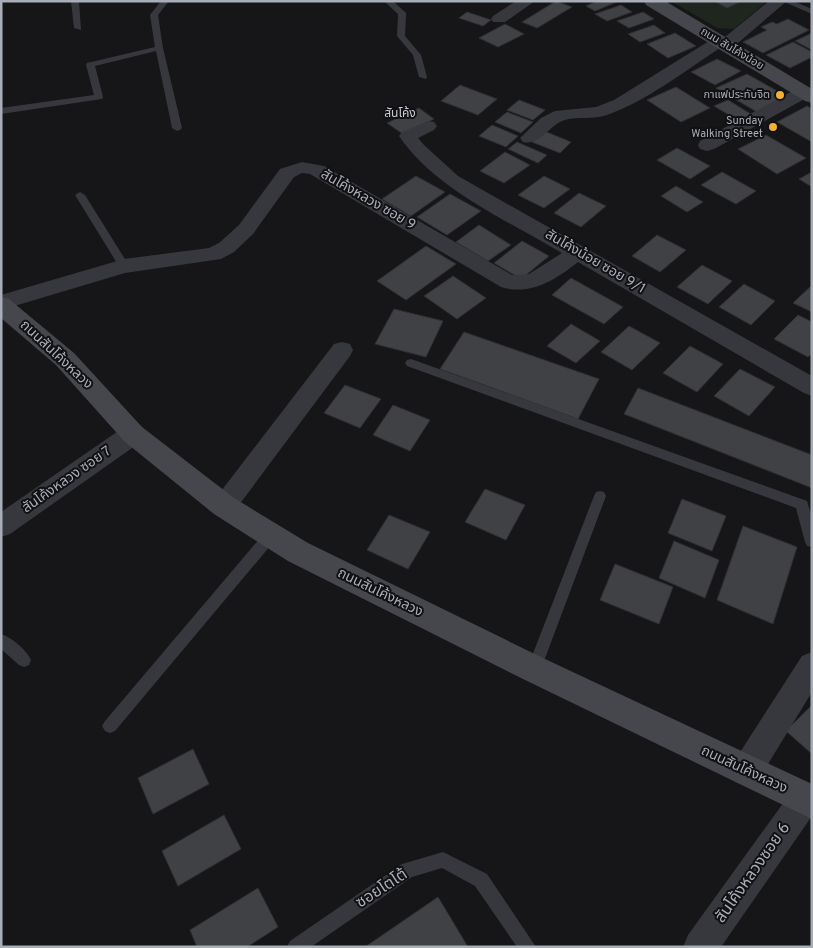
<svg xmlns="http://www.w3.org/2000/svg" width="813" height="948" font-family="Overpass,'Noto Sans Thai',sans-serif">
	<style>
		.green { fill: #1e261f }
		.building { fill: #404145; stroke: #303034 }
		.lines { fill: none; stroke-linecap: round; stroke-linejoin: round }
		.lane { fill: #37383d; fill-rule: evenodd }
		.street { fill: #37383d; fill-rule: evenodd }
		.secondary { fill: #45474d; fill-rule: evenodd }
		.poi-dot { fill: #f2b134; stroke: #111113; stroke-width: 2 }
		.labels { text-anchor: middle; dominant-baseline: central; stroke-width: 4; stroke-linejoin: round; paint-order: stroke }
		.far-street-label { font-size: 11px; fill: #a8adb8; stroke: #111113 }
		.far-poi-label { font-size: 11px; fill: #a8adb8; stroke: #111113; text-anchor: end }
		.far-neighbourhood-label { font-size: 12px; fill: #c9ccd4; stroke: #111113 }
		.street-label { font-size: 14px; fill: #a8adb8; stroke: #111113 }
		.near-street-label { font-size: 16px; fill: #a8adb8; stroke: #111113 }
	</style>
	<rect width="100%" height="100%" fill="#161618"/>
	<path class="green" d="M671,1h96l-33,28 -17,-1z"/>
	<path class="building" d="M556,1l16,6 -35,21 -15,-6z
		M597,1h22l-24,10 -9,-5z
		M714,1h24l2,1 -13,6z
		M621,5l11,7 -25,9 -12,-7z
		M467,12l24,8 -8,6 -24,-8z
		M643,12l11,7 -25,9 -12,-7z
		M788,19l21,11 -46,23 -20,-11 24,-12 -6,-3 11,-5 5,2z
		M505,24l19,10 -26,13 -19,-9z
		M654,25l11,8 -25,9 -12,-8z
		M675,33l21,13 -28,12 -21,-14z
		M812,33v17l-17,-9z
		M793,42l19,10v5l-22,11 -24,-13z
		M717,59l24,12 -26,14 -24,-13z
		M747,74l41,23 -31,15 -41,-24z
		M460,85l37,14 -19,16 -37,-14z
		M676,87l34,21 -29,14 -34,-22z
		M519,100l26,10 -12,10 -26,-10z
		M728,100l26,16 -13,6 -27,-16z
		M807,106l5,3v33l-35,-20z
		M419,108l15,11 -31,15 -16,-11z
		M507,112l26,10 -12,11 -26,-11z
		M492,125l26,11 -12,11 -27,-11z
		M544,131l27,11 -11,11 -28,-11z
		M766,135l40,23 -29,16 -39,-25z
		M517,142l30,13 -9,8 -30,-14z
		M677,148l33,18 -20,13 -33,-19z
		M505,152l25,13 -26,18 -24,-12z
		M722,172l34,19 -20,13 -35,-19z
		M812,172v15l-13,-8z
		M416,176l29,16 -34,24 -29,-17z
		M544,176l26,13 -26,19 -26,-13z
		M676,186l27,16 -16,10 -26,-16z
		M579,193l27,13 -25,21 -27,-14z
		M450,194l31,17 -34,24 -30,-18z
		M479,225l32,20 -23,16 -32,-19z
		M657,235l29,15 -26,22 -28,-16z
		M522,241l27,15 -28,23 -27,-16z
		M426,246l30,18 -50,36 -29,-19z
		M702,265l30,16 -24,23 -31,-17z
		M453,276l33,22 -29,21 -33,-23z
		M571,278l52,29 -19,17 -52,-29z
		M744,284l31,17 -24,24 -32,-18z
		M812,285v27l-19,-9z
		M394,309l49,12 -17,36 -51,-13z
		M798,315l14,7v31l-4,4 -34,-18z
		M571,324l29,17 -24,22 -29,-17z
		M629,326l31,17 -28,27 -31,-18z
		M464,332l135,47 -21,40 -138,-50z
		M690,346l33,18 -26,28 -34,-19z
		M740,369l35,18 -26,29 -35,-20z
		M345,385l36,14 -21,29 -36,-15z
		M638,388l174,67v33l-188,-74z
		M393,405l37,15 -20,31 -37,-16z
		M485,489l40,16 -19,35 -41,-18z
		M682,499l44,17 -14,35 -44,-18z
		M389,515l41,17 -22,37 -41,-19z
		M743,526l54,21 -24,77 -56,-24z
		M674,541l45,19 -14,38 -46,-20z
		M615,564l58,23 -14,37 -59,-24z
		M812,705v49l-26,-23z
		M193,749l16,35 -56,30 -15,-36z
		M224,815l17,34 -63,37 -16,-35z
		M258,888l20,39 -31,20h-50l-7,-17z
		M438,897l30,50h-103z"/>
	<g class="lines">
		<path class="lane" d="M71,1h8l2,29 -7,-2z
			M161,1h8l-11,14 5,33 19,80 -2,2 -3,1 -5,-3 -16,-77 -61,15 8,31 -1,2 -101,15v-6l93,-13 -8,-30 1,-2 68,-16 -5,-32z
			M384,1h9l13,12 -1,23 16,19 6,22 -1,2 -7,-2 -6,-22 -16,-19 1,-22z
			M782,1h11l19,8v5z
			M80,192l5,3 43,69 1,2 -1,2h-8l-45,-73z
			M411,359l396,142 5,16v30l-5,-1 -2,-4 -9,-34 -389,-142 -2,-3 2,-3z
			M600,491l4,1 2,4 -65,173 -2,5 -5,2 -5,-2 -2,-5 67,-173 2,-4z
			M271,530l5,1 2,4 -2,4 -161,192 -5,2 -5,-2 -3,-5 3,-5 161,-190z
			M1,634c10,3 26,16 30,26l-2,5 -5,2 -5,-2 -18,-16z
			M443,852l44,22 49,73h-19l-42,-61 -33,-18 -30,9 -101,70h-24l3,-6 112,-77z"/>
		<path class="street" d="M516,1h19l-30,21h-12l-2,-3 2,-3z
			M769,1h18l-55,47 -6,2 -6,-2c-34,22 -75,54 -113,67 -14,5 -28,1 -42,5 -17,5 -24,26 -42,22l-3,-4 21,-20 14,-7 41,-4 18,-7 100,-62 11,-1z
			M804,87l6,1 2,3 -2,5 -96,53 -7,2 -7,-2 -2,-4 2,-4 98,-53z
			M428,121l6,1 3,4 -3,4 -16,8 6,7 34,31 354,200v20l-8,-3 -226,-131c-23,18 -47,34 -77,25l-191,-113 -8,-1 -8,4 -41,57 -19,18 -13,7 -96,14 -124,37v-15l123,-36 85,-11 10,-5 20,-18 41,-56 22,-7 22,4 188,109 17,-1 33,-21c-55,-33 -126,-63 -163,-117l3,-4z
			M342,342l8,2 3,6 -3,6 -117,157 -9,3 -9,-3 -4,-7 4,-7 119,-155z
			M133,425l9,2 3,7 -3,7 -132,93 -9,3v-25l123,-85z
			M812,652v40l-55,90 -11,4 -11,-4 -4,-11 4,-11 67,-104z
			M805,783l7,3v30l-91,131h-38l5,-12 106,-147z"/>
		<path class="secondary" d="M644,1h21l147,88v14l-7,-2 -159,-96z
			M1,297l8,2 65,54 68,74 92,71 74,45 237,116 267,125v35l-289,-140 -235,-118 -74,-47 -90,-73 -68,-76 -55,-47z"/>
	</g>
	<g class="poi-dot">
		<circle cx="780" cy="95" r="5"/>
		<circle cx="773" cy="127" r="5"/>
	</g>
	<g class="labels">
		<g class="far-street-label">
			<text transform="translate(732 49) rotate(31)">ถนน สันโค้งน้อย</text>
		</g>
		<g class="far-poi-label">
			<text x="770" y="95">กาแฟประทับจิต</text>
			<text x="763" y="121">Sunday<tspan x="763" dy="13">Walking Street</tspan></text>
		</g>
		<g class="far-neighbourhood-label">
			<text x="400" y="114">สันโค้ง</text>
		</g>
		<g class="street-label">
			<text transform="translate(368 200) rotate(30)">สันโค้งหลวง ซอย 9</text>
			<text transform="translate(595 262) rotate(30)">สันโค้งน้อย ซอย 9/1</text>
			<text transform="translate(56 355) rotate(43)">ถนนสันโค้งหลวง</text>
			<text transform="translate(67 480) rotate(-35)">สันโค้งหลวง ซอย 7</text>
			<text transform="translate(380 593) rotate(26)">ถนนสันโค้งหลวง</text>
			<text transform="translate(744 770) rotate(25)">ถนนสันโค้งหลวง</text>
		</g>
		<g class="near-street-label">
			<text transform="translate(753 873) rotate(-55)">สันโค้งหลวงซอย 6</text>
			<text transform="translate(382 889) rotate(-33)">ซอยโตโต้</text>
		</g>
	</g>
	<rect width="813" height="948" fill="none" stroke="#a8adb8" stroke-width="5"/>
</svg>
